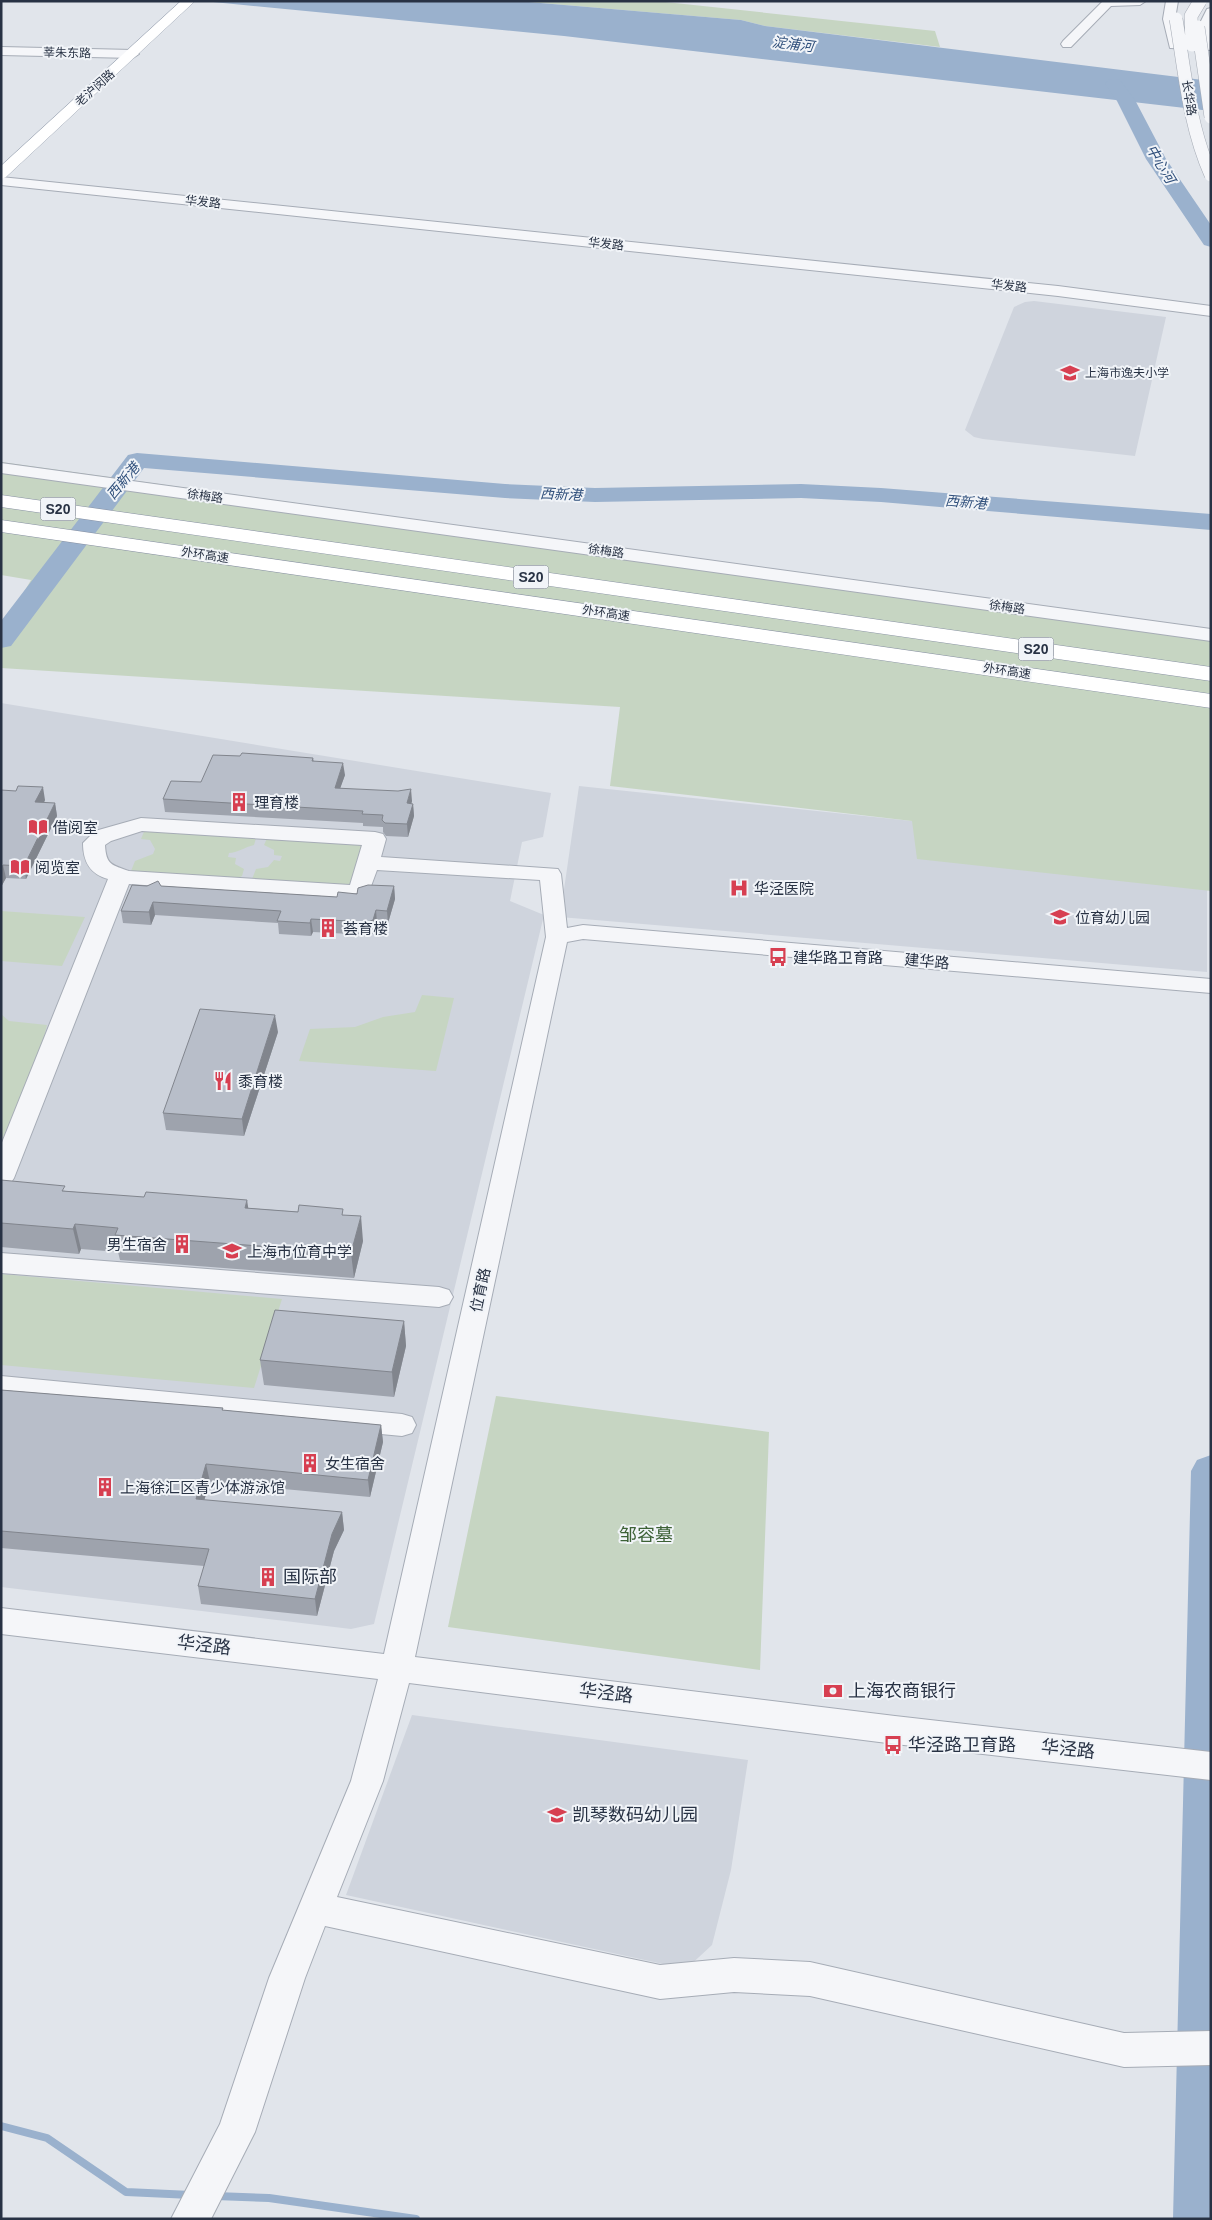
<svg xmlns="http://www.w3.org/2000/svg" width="1212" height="2220" font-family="Helvetica,'Noto Sans SC',sans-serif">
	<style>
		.built { fill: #cfd4dd }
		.green { fill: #c6d5c2 }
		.water { fill: #9ab1cd }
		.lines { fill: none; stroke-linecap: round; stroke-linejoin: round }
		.stream { stroke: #9ab1cd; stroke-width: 8 }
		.river { fill: #9ab1cd; fill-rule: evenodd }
		.minor-casing { stroke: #a6acb6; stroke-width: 2 }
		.major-casing { stroke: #a0a9b7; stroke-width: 1 }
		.highway-casing { stroke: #8891a3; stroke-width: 1 }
		.minor { fill: #f5f6f9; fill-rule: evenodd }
		.major { fill: #fff; fill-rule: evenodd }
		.highway { fill: #fff; fill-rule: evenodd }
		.minor-bridge-casing { stroke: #a6acb6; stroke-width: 14; stroke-linecap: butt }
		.minor-bridge { stroke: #f5f6f9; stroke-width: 13 }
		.wall { fill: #9ea3ad }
		.shaded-wall { fill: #81858d }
		.building { fill: #b8bec9; stroke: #81858d }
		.labels { text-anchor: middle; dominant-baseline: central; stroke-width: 4; stroke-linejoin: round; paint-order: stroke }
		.far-street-label { font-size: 12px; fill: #283244; stroke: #f1f4f8 }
		.far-poi-label { font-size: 12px; fill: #283244; stroke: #f1f4f8; text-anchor: start }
		.far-water-label { font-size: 14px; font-style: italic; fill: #2f4f7b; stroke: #f1f4f8 }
		.shield { fill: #f1f4f8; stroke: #646c7a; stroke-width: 1 }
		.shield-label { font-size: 14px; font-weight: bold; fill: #283244 }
		.poi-label { font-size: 15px; fill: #283244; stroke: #f1f4f8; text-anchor: start }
		.street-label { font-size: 15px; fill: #283244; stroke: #f1f4f8 }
		.near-park-label { font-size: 18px; fill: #3c6135; stroke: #f1f4f8 }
		.near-poi-label { font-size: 18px; fill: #283244; stroke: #f1f4f8; text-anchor: start }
		.near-street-label { font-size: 18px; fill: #283244; stroke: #f1f4f8 }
	</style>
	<rect width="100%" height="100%" fill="#e1e5eb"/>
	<path class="built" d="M1034,301l132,16 -31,139 -152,-17 -9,-2 -9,-7 49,-123 11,-5z
		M1,703l550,90 -8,44 -21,5 -12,59 34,14 -170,709 -23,5 -350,-42z
		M579,786l333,35 295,68v83l-647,-55z
		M412,1715l336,45 -17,110 -19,75 -26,24 -340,-74z"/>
	<path class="green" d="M517,1h139l279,30 5,16 -175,-21 -24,-6z
		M1,462l1210,168v261l-294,-32 -5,-38 -302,-35 10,-79 -619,-39v-37l30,-51 -30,-5z
		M146,827l111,8 -3,10c-9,2 -17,8 -25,8l-1,4 8,1 -1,6 9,5 -2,7 -4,2 -107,-7 4,-10 18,-7 2,-5 -5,-9 -9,-1z
		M268,836l95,7 -12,40 -3,2 -96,-6 4,-10 12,-2 6,-7 6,1 2,-5 -8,-1v-5l-10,-5z
		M1,911l84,6 -23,49 -61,-5z
		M422,995l32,3 -18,73 -137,-10 11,-32 45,-2 28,-10 32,-5z
		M1,1014l8,7 38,4 -6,25 -40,92z
		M1,1274l281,25 -28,89 -253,-23z
		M496,1396l273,36 -9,238 -312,-43z"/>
	<path class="water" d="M203,1h314l224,19 24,6 446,55v30l-647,-75z"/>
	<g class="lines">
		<path class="stream" d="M1,2126l46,12 79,54 65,3
			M215,2196l54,2 147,21"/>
		<path class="river" d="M1114,79l6,1 15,20 31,59 45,66v22l-7,-2 -58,-86 -29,-58 -12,-17 3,-4z
			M137,453l368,31 90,4 206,-4 80,4 330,26v16l-330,-28 -80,-4 -206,4 -90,-4 -361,-30 -133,178 -10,2v-27l127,-166z
			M1211,1455v764h-38l18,-748 6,-11z"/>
		<g class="minor-casing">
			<path id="minor" d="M1103,1h43l-6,4 -29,1 -40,41h-8l-2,-3 2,-3z
				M1166,1h12l-3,18 5,23 21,1 -2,-18 8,-16 4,-1v42l-41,-2 -7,-29z
				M1,47l132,3 6,4 -6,4 -132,-3z
				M1,177l1057,109 153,20v10l-153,-20 -1057,-111z
				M1,463l1210,166v12l-1210,-168z
				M141,818l234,14 8,2 3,5 -5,18 177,12 3,5 6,54 16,-3 628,54v14l-628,-54 -16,3 -152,715 480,59 316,36v28l-316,-36 -486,-61 -26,98 -46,116 323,68 74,-7 76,4 314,71 87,-2v34l-87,2 -314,-71 -76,-4 -74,7 -335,-73 -20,52 -50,154 -44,87h-40l49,-95 49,-146 82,-197 27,-102 -377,-45v-26l383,46 162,-717 -6,-57 -163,-10 -10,27 -8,2 -230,-15 -115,294 -4,6 -9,3v-42l107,-266c-18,-5 -25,-17 -25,-36l12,-12zM142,831l220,14 -12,40 -221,-14c-17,-6 -23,-6 -24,-26l6,-4z
				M1,1253l438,34 10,3 4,7 -4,7 -10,3 -438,-34z
				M1,1376l401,38 10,3 4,8 -4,8 -10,3 -401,-38z"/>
		</g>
		<g class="major-casing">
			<path id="major" d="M181,1h14l-189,176 -5,2v-13z"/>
		</g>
		<g class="highway-casing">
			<path id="highway" d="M1,495l1210,172v14l-1210,-174z
				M1,520l1210,174v14l-1210,-176z"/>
		</g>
		<use href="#minor" class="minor"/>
		<use href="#major" class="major"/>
		<use href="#highway" class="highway"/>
		<g class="minor-bridge-casing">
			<path id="minor-bridge" d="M1176,19c9,54 13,106 35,156
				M1198,27l13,90
				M1192,45l-1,-29 9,-15"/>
		</g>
		<use href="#minor-bridge" class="minor-bridge"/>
	</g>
	<path class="wall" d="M240,756l73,2 1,3 31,14 -5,13 72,13 -1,3h2l1,12 -6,21 -22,-1 -3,-4v-5l-20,-1v-3l-198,-11 -2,-13 38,-17z
		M1,790l44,10 -1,3h11l2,13 -31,63 -20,-1 -5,9z
		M161,886l176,11 57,-11 1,13 -7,24h-11l-3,10 -5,2 -56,-3 -2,4 -32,-2 -1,-11 -123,-8 -4,10 -28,-2 -2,-12z
		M278,1032l-34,104 -78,-6 -3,-17z
		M1,1180l65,11 182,17 96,7 19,26 -9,37 -234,-18 -2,-8 -37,-3 -2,5 -78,-7z
		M404,1321l2,25 -12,51 -130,-12 -4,-25z
		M1,1390l222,18v2l158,15 2,17 -13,55 -160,-15 -6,18 138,12 2,18 -10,21 -17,65 -116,-12 -3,-18 6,-20 -203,-18z"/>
	<path class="shaded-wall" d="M343,763l2,12 -9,25 -1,-12z
		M43,787l2,13 -7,14 -3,-12z
		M411,789l1,12 -4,15 -1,-13z
		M55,803l2,13 -31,63 -2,-13z
		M413,804l1,12 -6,21 -1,-13z
		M3,865l3,13 -5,9v-18z
		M394,886l1,13 -7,24 -1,-12z
		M153,902l2,13 -4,10 -2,-13z
		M376,910l1,13 -3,10 -5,2 -1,-13z
		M311,919l2,13 -2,4 -1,-13z
		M275,1015l3,17 -34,104 -2,-17z
		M247,1200l4,25 -6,-17z
		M361,1216l2,25 -9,37 -3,-25z
		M75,1224l6,25 -2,5 -6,-25z
		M404,1321l2,25 -12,51 -2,-25z
		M381,1425l2,17 -13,55 -2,-17z
		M206,1464l4,18 -11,35 -3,-18z
		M342,1512l2,18 -10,21 -17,65 -2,-17 17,-65z"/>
	<path class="building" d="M242,753l71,5 -1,3 31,2 -8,25 63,3 13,-2 -4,14 6,1 -6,20 -22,-1 -3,-3 1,-5 -21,-1 1,-3 -200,-12 8,-18 30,1 12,-27 27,1z
		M18,786l25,1 -8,15 20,1 -31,63 -21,-1 -2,4v-79l15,1z
		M158,881l3,5 176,11 1,-5 19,2 1,-6 10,-3 26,1 -7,25 -11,-1 -3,10 -5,2 -57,-3 -1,4 -33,-2 4,-10 -128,-9 -4,10 -28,-1 11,-26 15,1z
		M200,1009l75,6 -33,104 -79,-6z
		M1,1180l64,6 -3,5 82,6 2,-5 101,8 -2,8 53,4 1,-7 44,4 -1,6 19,1 -10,37 -236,-18 3,-7 -43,-4 -2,5 -72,-6z
		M275,1310l129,11 -12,51 -132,-12z
		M1,1390l222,18 -1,2 159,15 -13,55 -162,-16 -10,35 146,13 -10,22 -17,65 -117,-13 11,-37 -208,-18z"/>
	<defs>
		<g id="school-bare" transform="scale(1.5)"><path d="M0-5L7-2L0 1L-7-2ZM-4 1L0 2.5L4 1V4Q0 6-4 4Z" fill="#d73f51" stroke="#f1f4f8" stroke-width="2.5" paint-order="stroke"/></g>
		<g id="building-bare" transform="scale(1.5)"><path d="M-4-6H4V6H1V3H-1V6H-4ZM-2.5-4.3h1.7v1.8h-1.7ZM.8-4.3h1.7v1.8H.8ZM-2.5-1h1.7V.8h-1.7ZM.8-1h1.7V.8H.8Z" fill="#d73f51" stroke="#f1f4f8" stroke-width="2.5" paint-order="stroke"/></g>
		<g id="library-bare" transform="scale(1.5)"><path d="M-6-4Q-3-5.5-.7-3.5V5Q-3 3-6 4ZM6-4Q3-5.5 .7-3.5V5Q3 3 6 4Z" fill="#d73f51" stroke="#f1f4f8" stroke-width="2.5" paint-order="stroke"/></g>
		<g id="hospital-bare" transform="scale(1.5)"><path d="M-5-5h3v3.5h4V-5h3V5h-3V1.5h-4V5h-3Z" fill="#d73f51" stroke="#f1f4f8" stroke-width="2.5" paint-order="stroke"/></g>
		<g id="bus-bare" transform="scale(1.5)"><path d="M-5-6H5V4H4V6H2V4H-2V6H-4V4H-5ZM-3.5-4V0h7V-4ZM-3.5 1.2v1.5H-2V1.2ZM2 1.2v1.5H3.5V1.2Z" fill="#d73f51" stroke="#f1f4f8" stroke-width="2.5" paint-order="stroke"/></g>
		<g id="restaurant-bare" transform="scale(1.5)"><path d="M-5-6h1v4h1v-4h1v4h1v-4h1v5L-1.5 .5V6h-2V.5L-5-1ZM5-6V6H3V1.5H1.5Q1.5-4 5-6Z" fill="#d73f51" stroke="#f1f4f8" stroke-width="2.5" paint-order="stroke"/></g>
		<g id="bank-bare" transform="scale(1.5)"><path d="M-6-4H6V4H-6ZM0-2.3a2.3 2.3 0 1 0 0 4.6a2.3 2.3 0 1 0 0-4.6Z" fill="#d73f51" stroke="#f1f4f8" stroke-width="2.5" paint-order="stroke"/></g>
	</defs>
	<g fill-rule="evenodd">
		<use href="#school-bare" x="1070" y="373"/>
		<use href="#building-bare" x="239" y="802"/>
		<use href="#library-bare" x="38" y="827"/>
		<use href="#library-bare" x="20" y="867"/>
		<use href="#hospital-bare" x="739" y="888"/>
		<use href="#school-bare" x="1060" y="917"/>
		<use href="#building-bare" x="328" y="928"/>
		<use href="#bus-bare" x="778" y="957"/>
		<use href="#restaurant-bare" x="223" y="1081"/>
		<use href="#building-bare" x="182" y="1244"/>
		<use href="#school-bare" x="232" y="1251"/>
		<use href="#building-bare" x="310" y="1463"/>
		<use href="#building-bare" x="105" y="1487"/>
		<use href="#building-bare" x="268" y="1577"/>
		<use href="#bank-bare" x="833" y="1691"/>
		<use href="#bus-bare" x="893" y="1745"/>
		<use href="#school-bare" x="557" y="1815"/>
	</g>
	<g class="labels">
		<g class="far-street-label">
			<text transform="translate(67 53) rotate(1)">莘朱东路</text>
			<text transform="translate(95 88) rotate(-42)">老沪闵路</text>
			<text transform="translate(1189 98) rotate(81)">长华路</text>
			<text transform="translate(203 202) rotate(6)">华发路</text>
			<text transform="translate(606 244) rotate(6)">华发路</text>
			<text transform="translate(1009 286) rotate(6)">华发路</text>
			<text transform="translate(205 496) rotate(8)">徐梅路</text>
			<text transform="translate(606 551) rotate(8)">徐梅路</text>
			<text transform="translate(205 555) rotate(8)">外环高速</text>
			<text transform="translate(1007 607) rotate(8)">徐梅路</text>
			<text transform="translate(606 613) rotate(8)">外环高速</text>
			<text transform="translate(1007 671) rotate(8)">外环高速</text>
		</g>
		<g class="far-poi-label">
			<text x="1085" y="373">上海市逸夫小学</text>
		</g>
		<g class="far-water-label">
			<text transform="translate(793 44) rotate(7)">淀浦河</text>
			<text transform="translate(1161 164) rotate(59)">中心河</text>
			<text transform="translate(123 481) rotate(-50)">西新港</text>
			<text transform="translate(561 494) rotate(3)">西新港</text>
			<text transform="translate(966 502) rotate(5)">西新港</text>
		</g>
		<g class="shield">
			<rect x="40.5" y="497.5" width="35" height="23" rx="4"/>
			<rect x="513.5" y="565.5" width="35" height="23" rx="4"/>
			<rect x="1018.5" y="637.5" width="35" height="23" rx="4"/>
		</g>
		<g class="shield-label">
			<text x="58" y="509">S20</text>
			<text x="531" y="577">S20</text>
			<text x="1036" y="649">S20</text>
		</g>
		<g class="poi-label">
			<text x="254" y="802">理育楼</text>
			<text x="53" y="827">借阅室</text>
			<text x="35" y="867">阅览室</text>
			<text x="754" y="888">华泾医院</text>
			<text x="1075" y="917">位育幼儿园</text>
			<text x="343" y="928">荟育楼</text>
			<text x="793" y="957">建华路卫育路</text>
			<text x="238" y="1081">黍育楼</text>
			<text x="167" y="1244" text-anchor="end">男生宿舍</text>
			<text x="247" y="1251">上海市位育中学</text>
			<text x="325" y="1463">女生宿舍</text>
			<text x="120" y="1487">上海徐汇区青少体游泳馆</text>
		</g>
		<g class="street-label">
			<text transform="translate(927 961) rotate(5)">建华路</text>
			<text transform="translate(480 1290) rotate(-78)">位育路</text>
		</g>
		<g class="near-park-label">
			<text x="646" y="1535">邹容墓</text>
		</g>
		<g class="near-poi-label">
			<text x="283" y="1577">国际部</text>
			<text x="848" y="1691">上海农商银行</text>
			<text x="908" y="1745">华泾路卫育路</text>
			<text x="572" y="1815">凯琴数码幼儿园</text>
		</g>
		<g class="near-street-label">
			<text transform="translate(204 1645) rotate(7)">华泾路</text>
			<text transform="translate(606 1693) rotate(7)">华泾路</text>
			<text transform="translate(1068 1749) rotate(6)">华泾路</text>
		</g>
	</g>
	<rect width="1212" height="2220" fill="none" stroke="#283244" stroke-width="5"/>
</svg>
